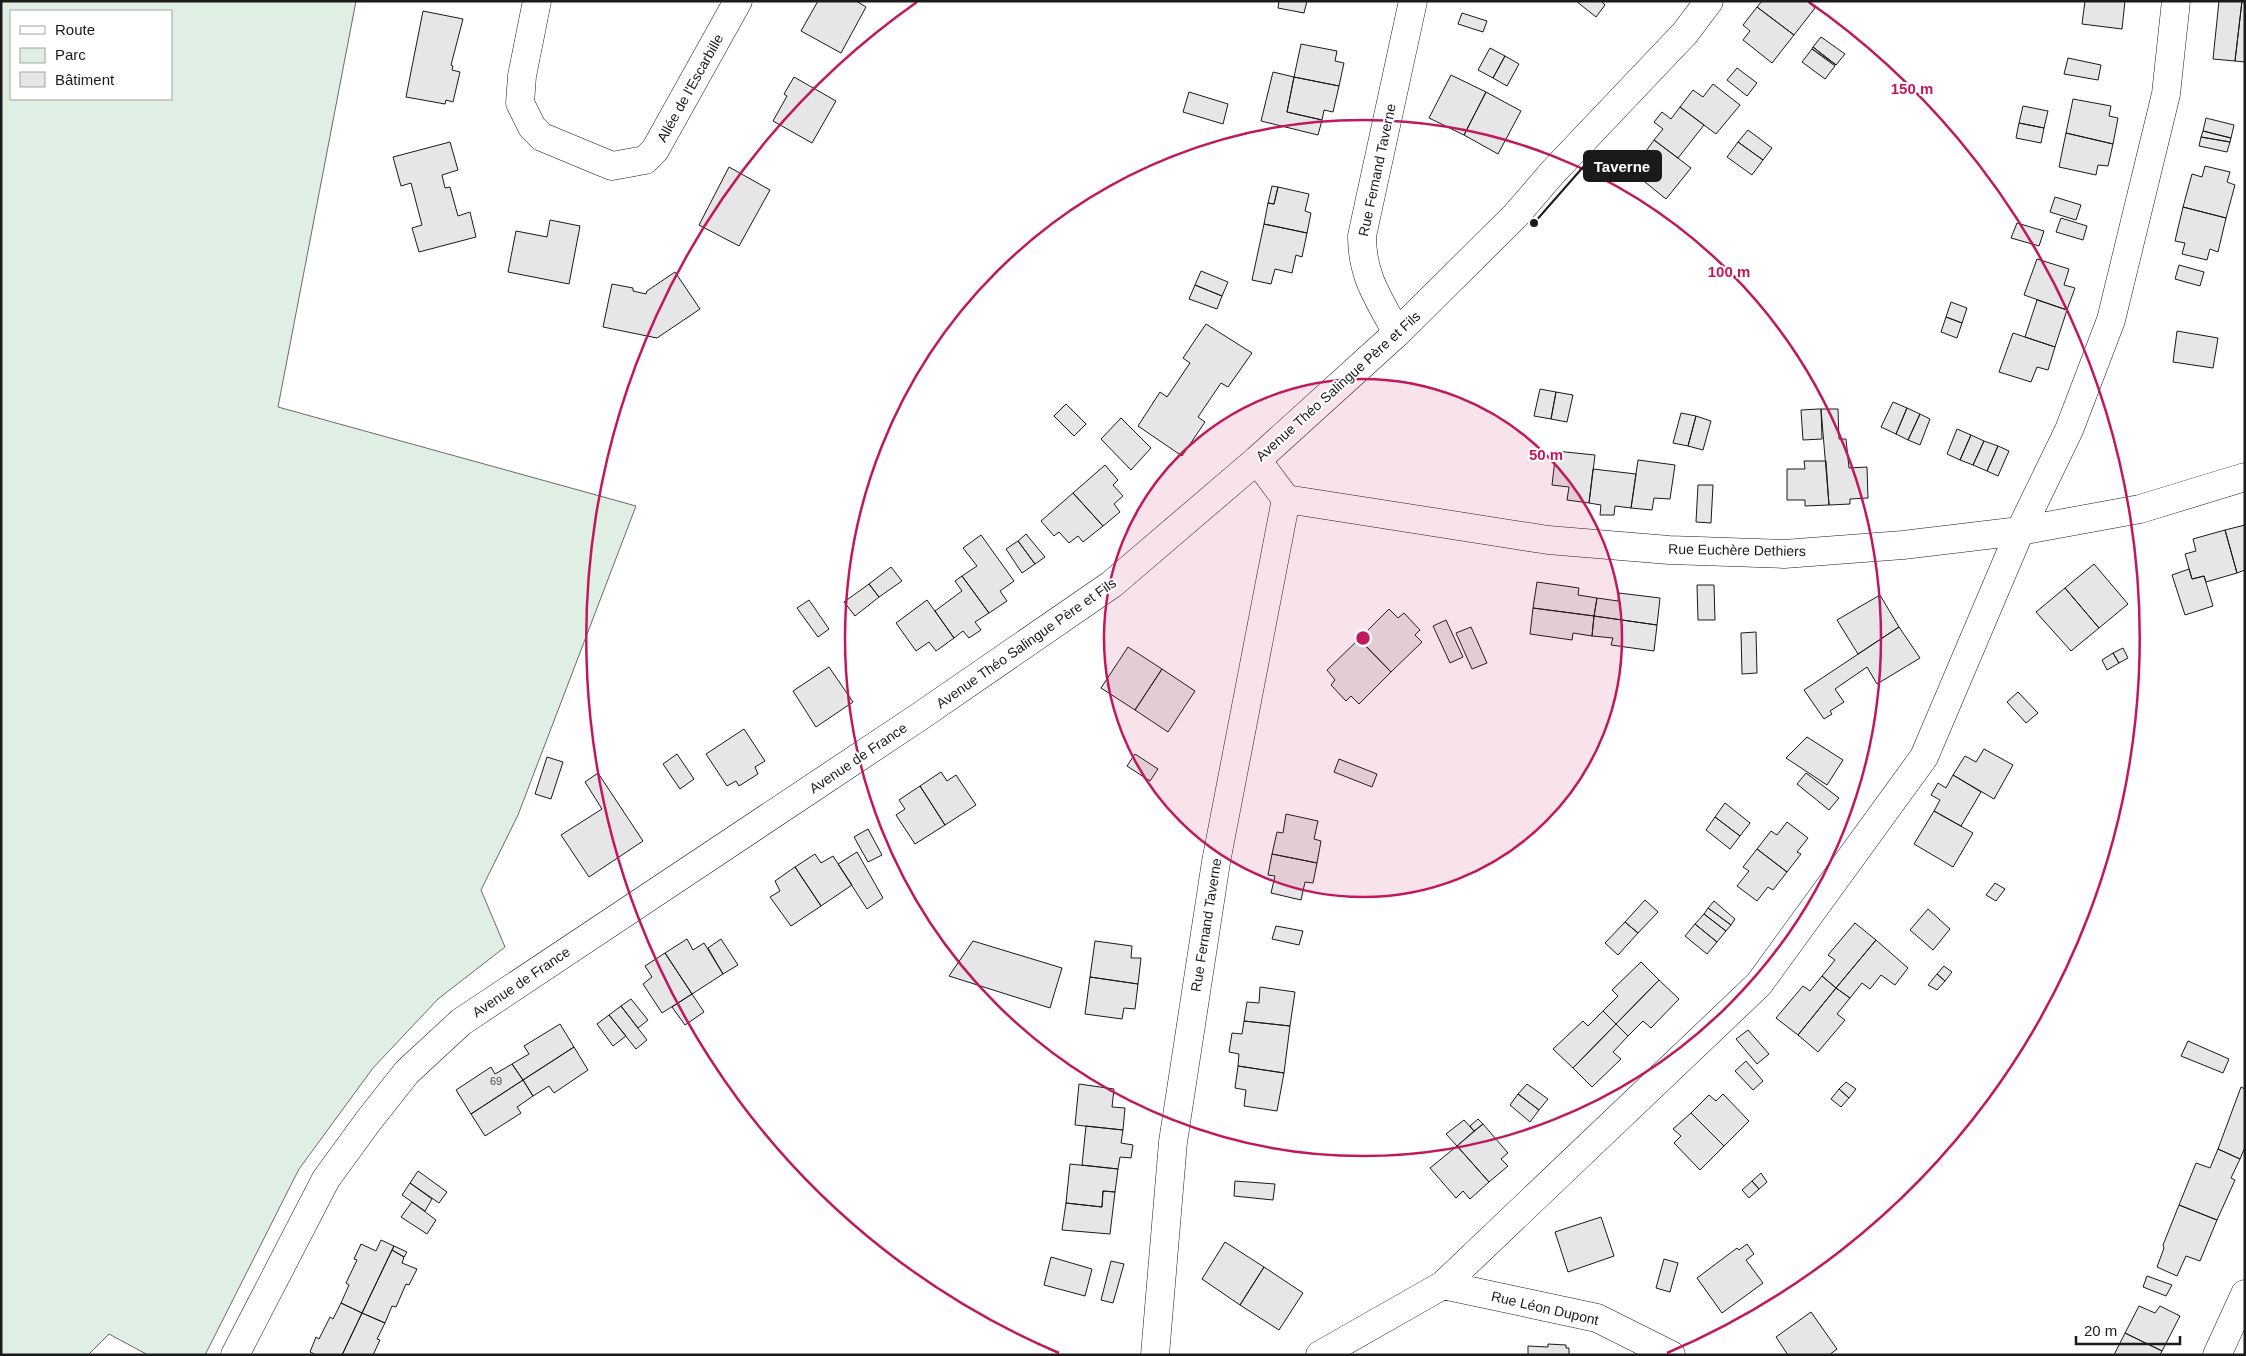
<svg xmlns="http://www.w3.org/2000/svg" width="2246" height="1356" font-family="Arial,sans-serif">
	<style>
		.green { fill: #e0efe3; stroke: #6a6a6a; fill-rule: evenodd }
		.building { fill: #e6e6e6; stroke: #1a1a1a }
		.lines { fill: none; stroke-linecap: round; stroke-linejoin: round }
		.minor-casing { stroke: #1a1a1a; stroke-width: 29 }
		.tertiary-casing { stroke: #1a1a1a; stroke-width: 29 }
		.minor { stroke: #fff; stroke-width: 28 }
		.tertiary { stroke: #fff; stroke-width: 28 }
		.ring { fill: none; stroke: #c2185b; stroke-width: 2.5 }
		.labels { text-anchor: middle; dominant-baseline: central; stroke-width: 4; stroke-linejoin: round; paint-order: stroke }
		.number-label { font-size: 11px; fill: #4d4d4d }
		.street-label { font-size: 14px; fill: #1a1a1a; stroke: #fff }
		.centre { fill: #c2185b; stroke: #fff; stroke-width: 2.5 }
		.ring-label { font-size: 15px; text-anchor: middle; font-weight: bold; fill: #c2185b; stroke: #fff; stroke-width: 4; stroke-linejoin: round; paint-order: stroke }
		.leader { fill: none; stroke: #1a1a1a; stroke-width: 2 }
		.callout-dot { fill: #1a1a1a; stroke: #fff; stroke-width: 2 }
		.callout { fill: #1a1a1a; stroke: #1a1a1a; stroke-width: 2 }
		.callout-label { font-size: 15px; text-anchor: middle; font-weight: bold; fill: #fff }
	</style>
	<rect width="100%" height="100%" fill="#fff"/>
	<path class="green" d="M1,1h355l-78,406 358,99 -118,309 -37,75 24,57 -67,52 -65,69 -74,101 -94,186h-57l-39,-21 -21,21h-87zM11,11h160v88h-160z"/>
	<path class="building" d="M818,1h38l10,6 -25,46 -40,-22z
		M1279,1h28l-3,12 -26,-5z
		M1576,1h25l4,4 -9,12z
		M1762,1h45l8,7 -21,27 -37,-28z
		M2085,1h40l-3,28 -40,-5z
		M2219,1h23l-7,60 -22,-2z
		M2242,1h3v61l-10,-1z
		M1757,7l37,28 -22,28 -29,-23 7,-9 -7,-6z
		M423,11l40,8 -12,46 2,1 -1,4 8,2 -7,30 -7,-2 -1,4 -39,-7z
		M1462,13l25,8 -4,11 -25,-8z
		M1821,37l24,17 -9,11 -23,-18z
		M1301,44l36,7 -2,10 9,2 -5,23 -45,-9z
		M1813,47l23,18 -24,-16z
		M1490,48l15,8 -12,22 -15,-8z
		M1812,49l23,17 -10,13 -23,-17z
		M1505,56l14,8 -12,22 -14,-8z
		M2068,58l33,7 -3,15 -34,-6z
		M1737,68l20,15 -10,13 -20,-16z
		M1273,72l21,5 -7,35 35,8 -4,15 -57,-14z
		M1451,75l35,17 -22,43 -35,-17z
		M794,77l42,24 -24,42 -39,-22 14,-25 -3,-2z
		M1294,77l45,9 -6,26 -9,-2 -2,10 -35,-8z
		M1713,84l27,21 -24,29 -36,-27 13,-17 10,7z
		M1189,92l39,12 -5,20 -40,-12z
		M1486,92l35,19 -23,43 -34,-19z
		M2073,99l38,7 -2,10 9,2 -5,26 -47,-11z
		M2023,106l25,5 -4,17 -25,-5z
		M1680,107l24,18 -26,33 -24,-18 9,-11 -9,-7 8,-10 9,7z
		M2206,118l28,7 -3,13 -28,-7z
		M2019,123l25,5 -3,15 -25,-5z
		M1748,130l24,18 -9,12 -25,-18z
		M2203,131l28,7 -1,4 -29,-5z
		M2066,133l47,11 -5,22 -10,-1 -2,10 -37,-8z
		M2201,137l29,5 -3,10 -28,-6z
		M1654,140l37,28 -25,31 -26,-21 10,-13 -9,-7z
		M450,142l8,28 -16,5 3,13 5,-1 8,29 12,-4 6,25 -57,15 -7,-24 10,-3 -11,-42 -10,3 -8,-29z
		M1738,142l25,18 -11,15 -25,-18z
		M2205,166l25,6 -3,10 8,3 -9,33 -43,-11 9,-33 10,3z
		M729,167l41,23 -31,56 -40,-21z
		M1272,186l6,1 -4,17 -6,-1z
		M1278,187l31,7 -4,17 6,2 -4,20 -43,-9 4,-21 6,1z
		M2055,197l26,8 -5,15 -26,-8z
		M2183,207l43,11 -8,34 -8,-3 -3,11 -25,-6 3,-11 -10,-2z
		M2061,218l26,8 -4,14 -27,-8z
		M550,220l30,6 -11,58 -61,-12 8,-41 31,6z
		M2017,223l27,8 -5,15 -28,-8z
		M1264,224l43,9 -5,24 -6,-2 -4,18 -17,-4 -4,15 -19,-4z
		M2037,259l32,10 -5,16 11,3 -8,22 -43,-15z
		M2179,265l25,7 -4,14 -25,-7z
		M1201,271l27,11 -6,14 -27,-11z
		M675,272l25,37 -43,29 -54,-11 9,-43 21,4v3l13,3 1,-3z
		M1195,285l27,11 -5,13 -28,-10z
		M2037,300l30,10 -12,37 -30,-10z
		M1951,302l16,6 -5,15 -16,-6z
		M1946,317l16,6 -5,15 -16,-6z
		M1206,324l46,29 -24,34 -7,-4 -23,34 7,5 -23,34 -44,-30 22,-34 7,5 23,-34 -7,-5z
		M2177,331l41,7 -5,30 -40,-6z
		M2013,333l42,14 -7,23 -11,-3 -6,15 -32,-10z
		M1540,389l16,3 -5,27 -17,-3z
		M1556,392l17,3 -6,27 -16,-3z
		M1893,402l14,6 -11,26 -15,-7z
		M1066,404l20,20 -12,12 -20,-20z
		M1907,408l13,6 -12,26 -12,-6z
		M1818,409h3l1,30 -19,1 -2,-30z
		M1821,409h17l1,30h7l3,29 18,-1 1,31 -18,1v5l-21,1z
		M1681,413l15,3 -8,30 -15,-3z
		M1920,414l10,5 -10,26 -12,-5z
		M1696,416l15,5 -8,29 -15,-4z
		M1121,418l30,30 -20,22 -30,-31z
		M1957,429l14,6 -11,25 -13,-6z
		M1971,435l13,6 -11,24 -13,-5z
		M1984,441l14,5 -11,25 -14,-6z
		M1998,446l11,5 -11,25 -11,-5z
		M1556,451l39,4 -6,48 -22,-3 2,-13 -17,-2z
		M1638,460l37,5 -5,34 -16,-1 -2,12 -21,-2z
		M1804,461h22l3,44 -24,1v-6h-18v-31h18z
		M1105,465l13,15 -5,5 10,11 -9,8 6,8 -17,14 -30,-33z
		M1593,469l43,5 -5,34 -16,-2 -1,9h-14l1,-10 -12,-2z
		M1698,485h15l-2,38 -15,-1z
		M1073,493l30,33 -20,16 -5,-6 -9,7 -10,-11 -5,4 -13,-15z
		M2245,525v45l-8,3 -12,-43z
		M2225,530l12,43 -31,9 -2,-6 -12,3 -7,-25 11,-3 -3,-12z
		M1026,534l19,23 -10,7 -17,-23z
		M981,535l33,46 -14,10 7,10 -18,12 -27,-37 15,-10 -14,-18z
		M1018,541l17,23 -13,9 -16,-24z
		M2094,564l34,40 -29,24 -34,-40z
		M891,567l11,14 -23,16 -10,-13z
		M2189,569l3,10 12,-3 9,30 -28,9 -13,-40z
		M962,576l27,37 -14,9 6,8 -12,8 -6,-7 -9,7 -19,-27 27,-20 -7,-10z
		M1537,582l42,6 -1,7 19,3 -3,18 -61,-8z
		M869,584l10,13 -24,19 -11,-14z
		M1697,585h17l1,35h-17z
		M2065,588l34,40 -28,23 -35,-39z
		M1619,593l41,5 -3,27 -63,-9 3,-18 21,3z
		M1880,595l19,32 -41,27 -21,-34z
		M809,600l20,29 -11,8 -21,-29z
		M927,600l27,38 -18,13 -7,-9 -13,9 -20,-28z
		M1533,608l61,8 -2,20 -19,-3 -1,7 -42,-6z
		M1389,609l9,9 6,-5 16,17 -5,5 7,7 -31,30 -32,-33z
		M1594,616l63,9 -3,26 -43,-6 2,-7 -21,-2z
		M1446,620l17,37 -13,6 -17,-37z
		M1471,627l16,36 -15,6 -16,-36z
		M1899,627l21,31 -43,26 -10,-17 -32,22 9,13 -14,9 2,3 -8,5 -20,-29z
		M1756,632l1,41 -15,1 -1,-41z
		M1359,639l32,33 -32,32 -8,-8 -5,5 -15,-16 4,-5 -8,-10z
		M1128,647l34,22 -27,41 -34,-22z
		M2123,648l5,10 -9,5 -6,-10z
		M2113,653l6,10 -12,7 -5,-10z
		M829,667l24,35 -37,25 -23,-36z
		M1162,669l33,22 -27,41 -33,-22z
		M2018,692l20,21 -12,10 -19,-21z
		M744,729l21,32 -10,6 3,7 -19,12 -3,-5 -9,5 -21,-32z
		M1807,737l36,23 -16,25 -41,-27z
		M1984,749l29,16 -19,34 -41,-24 12,-19 11,6z
		M677,754l17,25 -14,10 -17,-25z
		M1135,754l23,15 -8,12 -23,-15z
		M547,757l16,5 -12,37 -16,-5z
		M1339,759l38,15 -5,13 -38,-15z
		M941,772l6,9 9,-6 20,30 -31,20 -25,-39z
		M598,773l45,68 -54,36 -28,-42 41,-26 -17,-27z
		M1806,773l33,25 -10,12 -32,-26z
		M1953,775l28,17 -20,34 -27,-15 6,-11 -9,-5 7,-12 8,5z
		M920,786l25,39 -30,19 -19,-29 9,-6 -6,-9z
		M1725,803l25,20 -10,13 -25,-19z
		M1934,811l39,22 -20,34 -39,-23z
		M1286,814l32,7 -4,18 7,2 -4,22 -45,-9 5,-22 6,1z
		M1715,817l25,19 -10,13 -24,-19z
		M1787,822l21,16 -11,14 4,2 -14,18 -30,-23 14,-18 6,4z
		M868,829l14,26 -14,7 -14,-25z
		M1757,849l30,23 -14,18 -5,-3 -11,14 -20,-15 12,-15 -6,-4z
		M857,852l26,46 -16,11 -29,-45z
		M815,854l6,9 12,-7 19,29 -31,21 -26,-39z
		M1272,854l45,9 -4,20 -8,-1 -4,18 -30,-7 4,-17 -7,-1z
		M795,867l26,39 -30,20 -21,-29 10,-6 -5,-10z
		M1995,883l10,6 -9,12 -10,-6z
		M1645,900l13,12 -20,21 -13,-11z
		M1714,901l21,18 -4,6 -23,-17z
		M1708,908l23,17 -5,6 -22,-17z
		M1928,909l22,20 -17,21 -23,-20z
		M1704,914l22,17 -9,11 -22,-18z
		M1625,922l13,11 -20,22 -13,-12z
		M1855,923l21,17 -40,48 -14,-12 13,-16 -7,-5z
		M1695,924l22,18 -10,12 -22,-18z
		M1276,926l27,5 -4,14 -27,-6z
		M687,939l6,11 11,-7 19,31 -31,20 -27,-41z
		M721,939l17,26 -15,9 -15,-26z
		M1876,940l32,28 -13,17 -14,-10 -11,14 -8,-6 -12,15 -14,-10z
		M973,941l89,27 -12,40 -101,-32z
		M1095,941l37,5 -1,12h10l-3,26 -48,-7z
		M665,953l27,41 -30,19 -19,-29 9,-7 -7,-11z
		M1641,962l18,18 -43,44 -13,-13 15,-15 -6,-6z
		M1944,966l8,6 -7,9 -8,-7z
		M1937,974l8,7 -8,9 -9,-5z
		M1822,976l14,12 -38,47 -22,-17 27,-32 7,5z
		M1090,977l48,7 -3,25 -11,-1 -2,11 -37,-5z
		M1659,980l20,19 -28,29 -8,-7 -15,15 -12,-12z
		M1260,987l35,5 -5,34 -46,-5 3,-19 12,1z
		M1836,988l14,10 -13,16 8,6 -27,32 -20,-17z
		M692,994l12,18 -19,13 -13,-18z
		M631,999l17,21 -10,8 -17,-22z
		M621,1006l26,34 -11,9 -27,-34z
		M1603,1011l13,13 -43,44 -20,-19 30,-28 5,5z
		M609,1015l17,21 -13,10 -16,-22z
		M1244,1021l46,5 -6,47 -46,-7 1,-12 -10,-2 3,-19 10,1z
		M560,1024l14,23 -51,33 -11,-16 17,-10 -5,-8z
		M1616,1024l12,12 -15,16 8,7 -29,28 -19,-19z
		M1748,1030l21,24 -12,10 -21,-25z
		M2188,1041l41,18 -6,14 -42,-17z
		M574,1047l14,23 -34,23 -5,-7 -16,10 -10,-16z
		M1746,1061l17,20 -10,9 -18,-19z
		M512,1064l11,16 -52,34 -15,-24 35,-23 4,7z
		M1238,1066l46,7 -7,38 -33,-5 2,-16 -11,-2z
		M523,1080l10,16 -16,11 4,6 -36,23 -14,-22z
		M1846,1082l10,7 -7,9 -10,-9z
		M1079,1084l35,5 -2,18 13,1 -2,22 -48,-5z
		M1527,1084l21,15 -9,11 -21,-16z
		M2241,1087l4,2v58l-5,12 -22,-10z
		M1839,1089l10,9 -8,9 -10,-8z
		M1518,1094l21,16 -9,12 -20,-17z
		M1723,1094l26,27 -25,25 -33,-33 18,-18 7,6z
		M1691,1113l33,33 -24,24 -26,-27 7,-7 -8,-7z
		M1478,1119l5,5 -9,7 -4,-5z
		M1464,1120l10,11 -17,15 -11,-12z
		M1483,1124l25,29 -7,6 7,7 -19,16 -32,-36z
		M1086,1126l37,4 -2,13 12,2 -2,13 -11,-1 -2,12 -36,-4z
		M1457,1146l32,36 -19,17 -7,-8 -7,7 -26,-30z
		M2218,1149l22,10 -9,19 4,2 -18,40 -38,-15 17,-42 14,5z
		M1070,1164l48,5 -3,23 -12,-1 -1,16 -36,-4z
		M418,1171l29,21 -8,11 -29,-20z
		M1761,1173l6,9 -8,7 -7,-8z
		M1235,1181l40,3 -2,16 -39,-4z
		M1752,1181l7,8 -10,9 -7,-8z
		M410,1183l22,16 -7,12 -23,-16z
		M1103,1191l12,1 -5,42 -48,-4 4,-27 36,4z
		M412,1202l24,18 -9,14 -26,-17z
		M2179,1205l38,15 -17,41 -14,-5 -9,20 -20,-9 7,-19 -1,-3z
		M1601,1217l13,39 -46,16 -13,-40z
		M381,1240l13,6 -32,67 -21,-10 8,-18 -3,-2 11,-23 -3,-1 7,-15 15,7z
		M1225,1242l39,25 -24,38 -38,-26z
		M1747,1244l7,10 -8,6 17,23 -41,30 -25,-35 40,-30 2,2z
		M394,1246l13,6 -3,5 -12,-7z
		M392,1250l12,7 -2,6 15,6 -8,16 -3,-1 -10,23 -4,-1 -7,17 -23,-10z
		M1051,1257l41,12 -7,27 -41,-11z
		M1664,1259l14,4 -8,29 -14,-4z
		M1111,1261l13,3 -11,39 -12,-3z
		M1264,1267l39,26 -24,37 -39,-25z
		M2147,1276l25,9 -6,11 -23,-9z
		M341,1303l21,10 -20,42h-26l-6,-3 6,-15 3,2 11,-22 3,2z
		M2139,1306l16,7 5,-7 20,10 -18,35 -37,-18z
		M1811,1312l26,37 -8,6h-41l-12,-18z
		M362,1313l23,10 -8,16 3,1 -7,15h-31z
		M2125,1333l37,18 -2,4h-46z
		M1548,1344l18,1v3h3v7h-41v-9l20,1z"/>
	<g class="lines">
		<g class="minor-casing">
			<path id="minor" d="M537,1l-15,75 -2,27 12,24 10,10 70,29 33,-6 10,-10 83,-149
				M1397,333c-18,-34 -35,-56 -35,-97l51,-235
				M1257,460l29,39
				M1286,499l262,41 121,10 115,4 119,-9 117,-14 120,-22 105,-32
				M1443,1285l154,33 74,37
				M1155,1355l18,-213 43,-280 70,-363
				M1320,1355l123,-70 316,-301 165,-227 96,-226 49,-101 42,-110 55,-226 10,-93
				M2217,1355l28,-61"/>
		</g>
		<g class="tertiary-casing">
			<path id="tertiary" d="M235,1355l91,-176 43,-59 38,-48 54,-50 458,-305 193,-133 145,-124 140,-127 119,-118 37,-43 132,-139 24,-32"/>
		</g>
		<use href="#minor" class="minor"/>
		<use href="#tertiary" class="tertiary"/>
	</g>
	<circle cx="1363" cy="638" r="259" fill="#c2185b" fill-opacity=".12"/>
	<g class="ring">
		<circle cx="1363" cy="638" r="259"/>
		<circle cx="1363" cy="638" r="518"/>
		<path d="M1059 1353A777 777 0 0 1 917 2M1809 2A777 777 0 0 1 1667 1353"/>
	</g>
	<g class="labels">
		<g class="number-label">
			<text x="496" y="1081">69</text>
		</g>
		<g class="street-label">
			<text transform="translate(690 88) rotate(-61)">Allée de l'Escarbille</text>
			<text transform="translate(1377 170) rotate(-78)">Rue Fernand Taverne</text>
			<text transform="translate(1338 386) rotate(-42)">Avenue Théo Salingue Père et Fils</text>
			<text transform="translate(1737 550) rotate(1)">Rue Euchère Dethiers</text>
			<text transform="translate(1026 643) rotate(-35)">Avenue Théo Salingue Père et Fils</text>
			<text transform="translate(858 758) rotate(-34)">Avenue de France</text>
			<text transform="translate(1206 925) rotate(-81)">Rue Fernand Taverne</text>
			<text transform="translate(521 982) rotate(-34)">Avenue de France</text>
			<text transform="translate(1545 1308) rotate(13)">Rue Léon Dupont</text>
		</g>
	</g>
	<circle cx="1363" cy="638" r="8" class="centre"/>
	<g class="ring-label">
		<text x="1912" y="94">150 m</text>
		<text x="1729" y="277">100 m</text>
		<text x="1546" y="460">50 m</text>
	</g>
	<path class="leader" d="M1534 223L1584 166"/>
	<circle class="callout-dot" cx="1534" cy="223" r="5"/>
	<rect class="callout" x="1584" y="151" width="77" height="30" rx="5"/>
	<g class="callout-label">
		<text x="1622" y="172">Taverne</text>
	</g>
	<rect width="2246" height="1356" fill="none" stroke="#1a1a1a" stroke-width="5"/>
	<rect x="10" y="10" width="162" height="90" fill="#ffffff" stroke="#a3a3a3"/>
	<rect x="20" y="26" width="25" height="8" fill="#ffffff" stroke="#a3a3a3"/>
	<text x="55" y="35" font-size="15" fill="#1a1a1a">Route</text>
	<rect x="20" y="48" width="25" height="15" fill="#e0efe3" stroke="#a3a3a3"/>
	<text x="55" y="60" font-size="15" fill="#1a1a1a">Parc</text>
	<rect x="20" y="72" width="25" height="15" fill="#e6e6e6" stroke="#a3a3a3"/>
	<text x="55" y="85" font-size="15" fill="#1a1a1a">Bâtiment</text>
	<path d="M2076 1336v8h104v-8" fill="none" stroke="#1a1a1a" stroke-width="2.5"/>
	<text x="2084" y="1336" font-size="15" fill="#1a1a1a" stroke="#ffffff" stroke-width="4" paint-order="stroke">20 m</text>
</svg>
